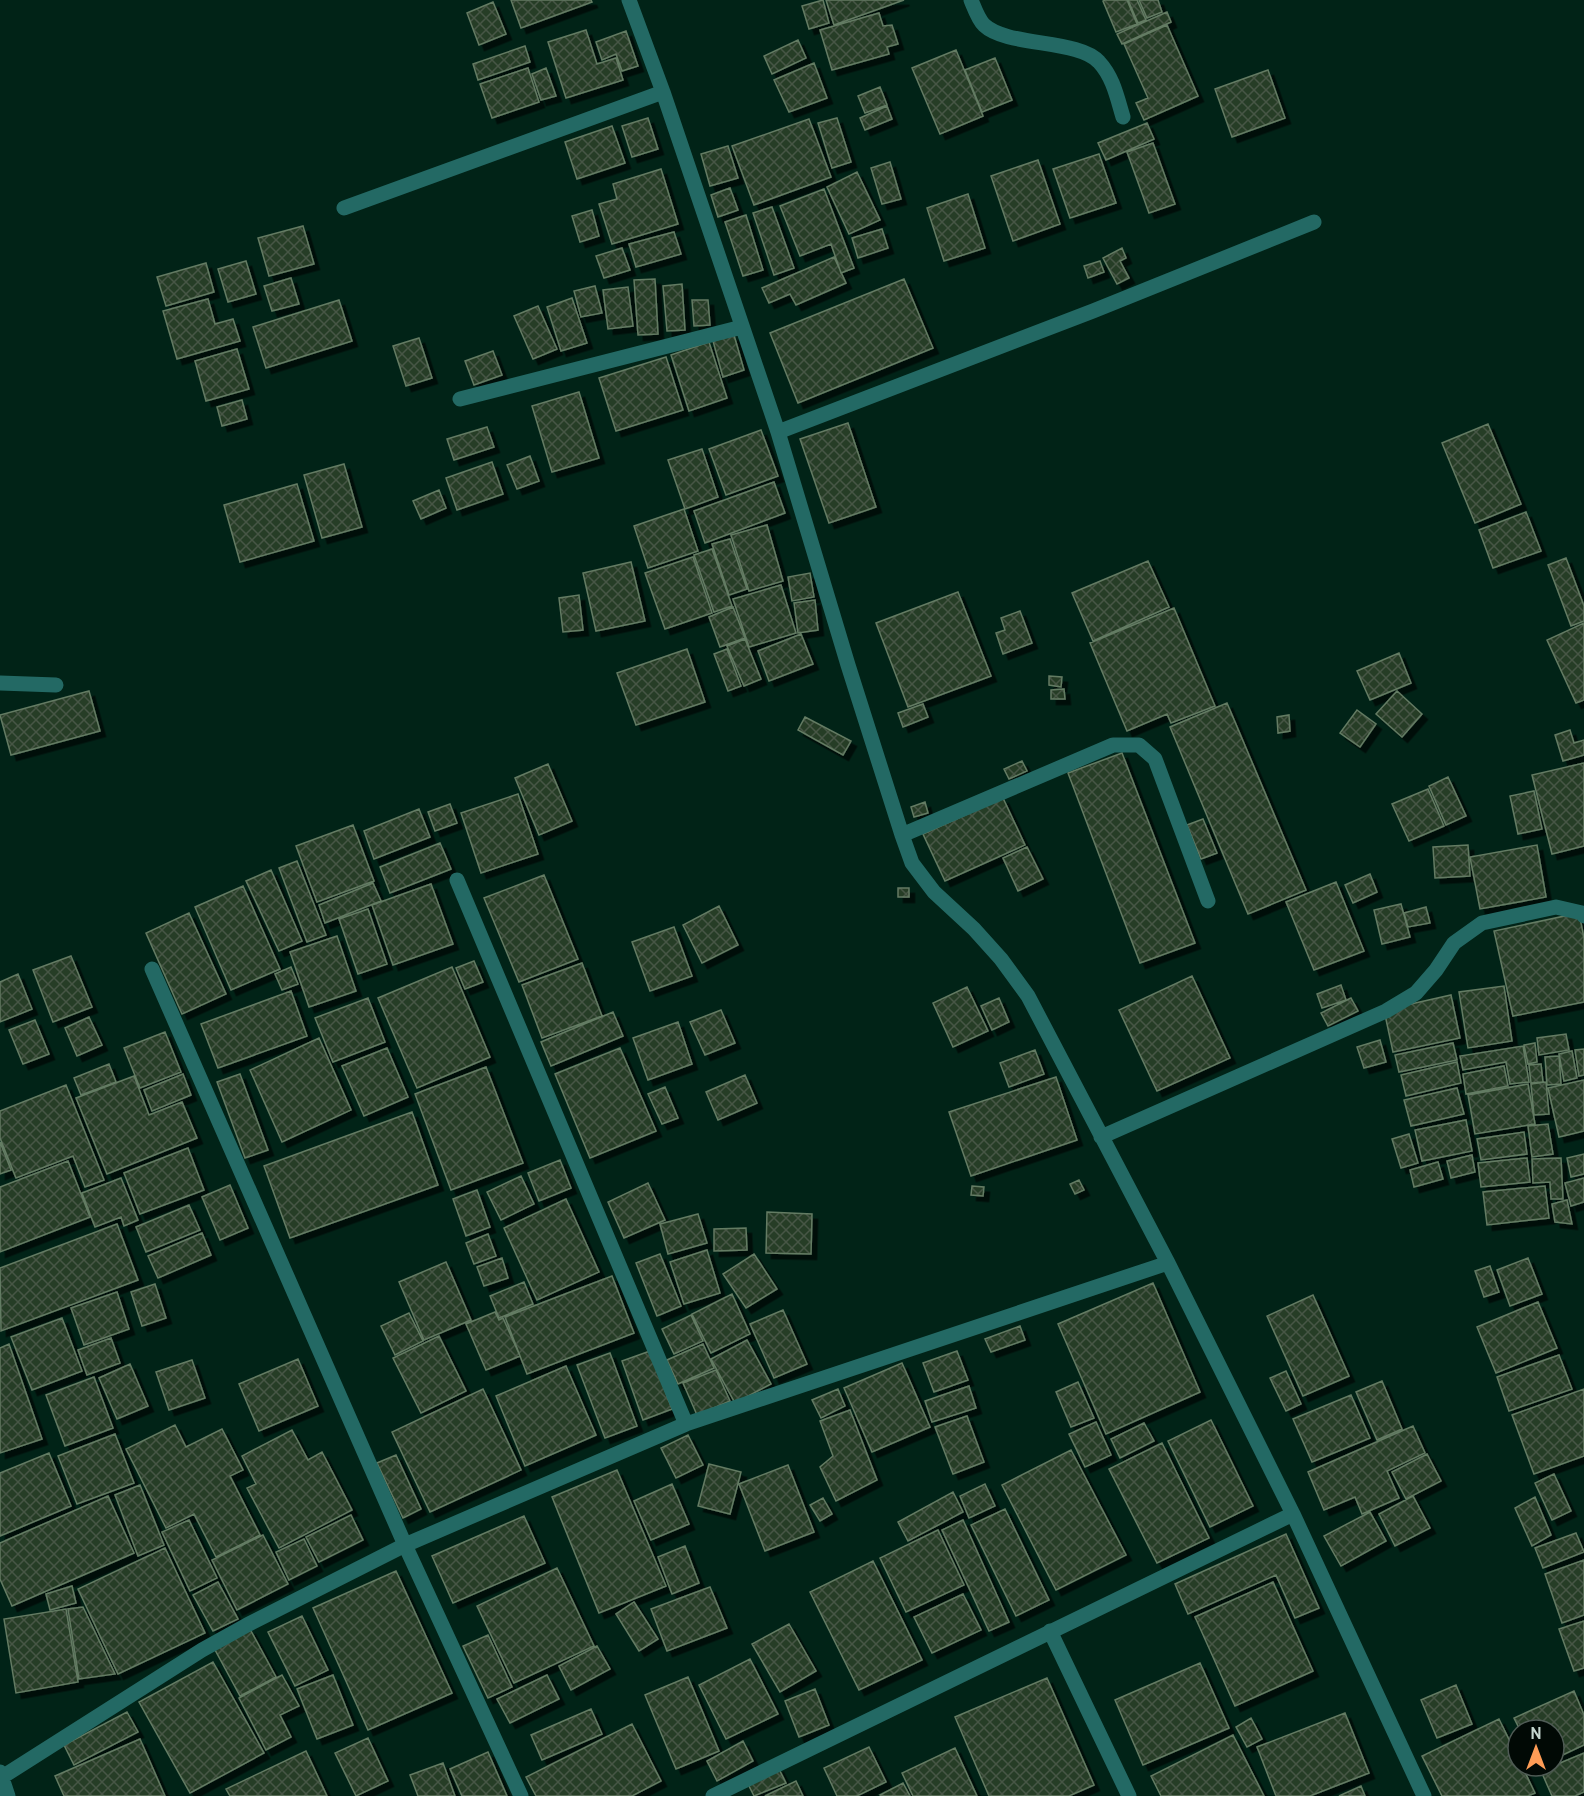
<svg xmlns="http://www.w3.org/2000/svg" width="1584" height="1796" font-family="Overpass,sans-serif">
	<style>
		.building { fill: url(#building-cross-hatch); stroke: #647b63; stroke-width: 1.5; filter: url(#shadow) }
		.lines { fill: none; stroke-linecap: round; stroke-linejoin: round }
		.minor { stroke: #236964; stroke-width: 15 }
	</style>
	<defs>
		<pattern id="building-cross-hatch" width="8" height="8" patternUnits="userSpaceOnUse" patternTransform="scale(1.5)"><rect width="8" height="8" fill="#283c27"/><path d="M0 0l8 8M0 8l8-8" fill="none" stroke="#465745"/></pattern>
		<filter id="shadow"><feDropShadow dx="5.5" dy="5.5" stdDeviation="0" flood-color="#0009"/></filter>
	</defs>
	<rect width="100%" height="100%" fill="#012317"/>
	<path class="building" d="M511,0h80l1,2 -71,26z
		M823,0l6,23 -20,6 -7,-23z
		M826,0h78l-70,25z
		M1105,0h22l10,24 -21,8 -13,-31z
		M1128,0h9l9,20 -8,3z
		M1139,0h19l4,12 -15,6z
		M493,2l13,32 -27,11 -12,-32z
		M1167,12l4,10 -49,22 -5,-10z
		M879,13l4,13 9,-1 6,19 -11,3 2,7 -57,16 -12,-40z
		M1167,25l31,71 -54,24 -8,-17 12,-5 -24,-54z
		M586,30l11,34 19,-6 7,22 -57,18 -18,-56z
		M626,31l12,35 -16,5 -6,-17 -14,6 -6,-18z
		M798,40l8,18 -34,16 -8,-18z
		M525,46l5,16 -52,18 -5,-16z
		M956,50l27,66 -43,18 -28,-66z
		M995,58l17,42 -30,12 -17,-42z
		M814,63l13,35 -38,14 -15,-32z
		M528,68l11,34 -47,16 -12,-34z
		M546,68l10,28 -15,4 -9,-26z
		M1268,70l17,48 -53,19 -17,-48z
		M880,87l7,18 -22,8 -7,-17z
		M887,106l5,13 -27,11 -5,-12z
		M648,118l10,31 -26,8 -10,-31z
		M837,118l14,44 -19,6 -14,-45z
		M809,119l22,58 -77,28 -22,-59z
		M1147,123l7,16 -48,21 -8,-17z
		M612,126l13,37 -48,16 -12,-37z
		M1153,143l22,61 -26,9 -22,-61z
		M728,146l10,32 -28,8 -9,-32z
		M1099,154l17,49 -46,15 -17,-49z
		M1038,160l22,64 -47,17 -22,-65z
		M890,162l11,37 -19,5 -11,-36z
		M661,169l17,55 -66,20 -13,-40 18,-5 -4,-15z
		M857,172l23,48 -31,14 -22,-47z
		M730,188l8,22 -20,7 -7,-22z
		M824,189l30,79 -13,5 -10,-29 -31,12 -20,-50z
		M968,194l17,54 -41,13 -17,-53z
		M772,207l22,61 -20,7 -21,-62z
		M592,210l7,26 -19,6 -8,-26z
		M746,215l17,55 -20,6 -18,-54z
		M303,226l11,38 -45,12 -11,-38z
		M882,229l6,19 -30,10 -6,-20z
		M674,232l7,22 -45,13 -7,-23z
		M622,248l8,22 -26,8 -8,-22z
		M1122,248l4,10 -6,3 9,17 -12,6 -14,-26z
		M834,257l12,26 -50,22 -6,-11 -21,9 -7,-15z
		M246,261l10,33 -28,8 -10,-33z
		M1100,261l4,11 -16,6 -4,-12z
		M206,263l8,29 -48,14 -9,-29z
		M291,278l8,26 -27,7 -8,-25z
		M655,279l3,55 -20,1 -4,-55z
		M904,279l29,69 -135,55 -28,-70z
		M682,284l3,46 -18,1 -4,-45z
		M595,286l7,27 -21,4 -7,-26z
		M628,287l5,39 -25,3 -5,-39z
		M572,298l15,45 -26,8 -14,-44z
		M208,299l7,25 18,-5 7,22 -63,18 -14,-48z
		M339,300l13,41 -86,27 -13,-41z
		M692,300h16l2,25 -16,1z
		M538,306l19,43 -24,10 -19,-43z
		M734,335l10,35 -21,7 -10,-36z
		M419,338l13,40 -26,8 -13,-40z
		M709,342l18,56 -38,13 -18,-56z
		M237,349l12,40 -43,12 -11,-40z
		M493,351l9,24 -28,10 -9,-24z
		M666,357l17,53 -67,21 -17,-53z
		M579,392l20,66 -47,14 -20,-66z
		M242,400l5,19 -25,7 -5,-19z
		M848,423l28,84 -47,16 -29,-84z
		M1488,424l33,80 -46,19 -33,-80z
		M487,427l7,20 -40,13 -7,-21z
		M761,430l17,46 -52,19 -17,-46z
		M702,449l16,48 -33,12 -17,-49z
		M530,456l9,25 -22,8 -10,-24z
		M492,462l11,32 -46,16 -11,-32z
		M344,464l18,63 -40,11 -18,-63z
		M774,482l11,31 -80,30 -11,-32z
		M297,484l17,57 -74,21 -16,-57z
		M439,490l7,18 -25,11 -8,-18z
		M684,509l14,42 -50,17 -14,-42z
		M1526,512l15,39 -48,17 -14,-38z
		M767,525l16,56 -34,10 -18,-56z
		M730,539l17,50 -18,6 -17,-51z
		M712,549l20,57 -18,6 -20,-57z
		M693,557l19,56 -47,16 -20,-56z
		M1566,558l18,48v15l-13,5 -23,-61z
		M1148,561l21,46 -76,34 -21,-48z
		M631,562l14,59 -49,10 -13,-58z
		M810,573l4,24 -22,4 -4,-24z
		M781,585l15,48 -47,14 -16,-48z
		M958,592l33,84 -83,31 -32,-84z
		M579,595l4,35 -20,2 -4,-34z
		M815,600l3,30 -20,3 -4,-30z
		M733,607l12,31 -25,9 -11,-30z
		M1174,608l41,98 -44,17 -4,-9 -40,17 -37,-88z
		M1020,611l12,32 -29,11 -7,-21 9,-3 -4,-12z
		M1584,623v77l-8,3 -29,-63z
		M801,634l12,30 -44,17 -11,-30z
		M745,639l16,40 -17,7 -17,-40z
		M687,649l18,53 -69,23 -19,-52z
		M727,649l14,37 -13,5 -14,-37z
		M1399,653l12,30 -41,17 -13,-29z
		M1049,676l13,1 -1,10 -12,-2z
		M1064,689l1,10h-14v-9z
		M89,691l11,40 -89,24 -11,-40z
		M1397,691l25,23 -20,23 -26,-23z
		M1227,703l79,187 -58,24 -78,-187z
		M923,704l5,13 -25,10 -5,-14z
		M1357,710l19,14 -16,23 -20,-14z
		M1289,715l1,16 -12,2 -1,-16z
		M805,717l46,24 -8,14 -45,-25z
		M1570,730l4,13 10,-3v15l-21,6 -8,-26z
		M1122,753l73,190 -55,20 -72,-190z
		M1022,761l5,10 -18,8 -5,-10z
		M1584,763v83l-32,8 -20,-79z
		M548,764l24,57 -33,14 -24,-57z
		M1448,777l18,39 -20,9 -17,-39z
		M1428,789l16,37 -35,15 -17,-37z
		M1534,791l8,38 -24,5 -8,-38z
		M518,794l20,60 -57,19 -20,-60z
		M1003,798l22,47 -80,36 -22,-47z
		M925,802l3,11 -14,4 -3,-10z
		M450,804l7,19 -22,8 -7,-19z
		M419,809l11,28 -56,22 -10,-28z
		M1203,819l14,34 -16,6 -14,-34z
		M353,825l21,56 -57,21 -21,-56z
		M440,843l11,26 -61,24 -10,-26z
		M1468,845l2,31 -35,2 -2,-31z
		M1537,845l9,52 -66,12 -10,-52z
		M1027,847l16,32 -25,12 -15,-33z
		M297,861l29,74 -19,7 -28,-74z
		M271,870l31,71 -23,10 -33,-70z
		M1370,874l7,18 -24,11 -8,-18z
		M544,875l34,84 -59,23 -35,-84z
		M1336,882l28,69 -50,19 -28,-68z
		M373,883l8,18 -56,22 -6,-18z
		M431,884l22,60 -60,21 -21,-60z
		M243,886l37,83 -49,21 -36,-83z
		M898,888h11v9h-11z
		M1401,904l9,33 -28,7 -8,-34z
		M719,906l19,39 -36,18 -19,-38z
		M1426,907l4,16 -22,4 -4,-14z
		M368,909l19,55 -29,10 -19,-55z
		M189,913l37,81 -44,20 -36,-81z
		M1579,913l5,25v64l-71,14 -19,-85z
		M674,927l18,49 -42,15 -18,-49z
		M337,936l19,55 -47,16 -19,-55z
		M71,956l21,51 -39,15 -20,-52z
		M474,961l9,21 -18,7 -9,-21z
		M582,963l20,53 -60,22 -20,-53z
		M291,967l7,17 -16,6 -7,-16z
		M452,967l38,90 -73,31 -39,-90z
		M18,974l14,35 -32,13v-40z
		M1192,976l38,82 -73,33 -38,-81z
		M1341,985l5,15 -24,8 -5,-14z
		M1504,986l8,55 -44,7 -9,-56z
		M967,987l21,44 -35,16 -20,-44z
		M291,991l16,45 -89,32 -17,-44z
		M1451,995l9,43 -67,14 -9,-42z
		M368,998l17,44 -52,20 -18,-44z
		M999,998l10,24 -17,8 -11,-24z
		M1351,998l7,13 -30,15 -7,-13z
		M721,1010l14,33 -30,12 -15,-33z
		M613,1012l10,24 -72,30 -10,-24z
		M89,1017l13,28 -25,11 -12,-28z
		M35,1020l14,34 -26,10 -14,-34z
		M678,1022l14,42 -44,16 -15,-42z
		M165,1032l16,40 -41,16 -16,-40z
		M1566,1034l3,16 -30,5 -2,-17z
		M319,1038l32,72 -69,32 -32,-72z
		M1380,1040l6,22 -22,6 -7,-21z
		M1453,1043l4,17 -58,12 -4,-17z
		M1535,1043l2,19 -9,2 -4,-19z
		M1523,1046l6,36 -19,2 -4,-22 -43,8 -3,-14z
		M387,1048l21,49 -44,19 -22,-50z
		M620,1048l36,83 -66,27 -35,-84z
		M1584,1049v26l-5,1 -4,-26z
		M1035,1050l9,24 -35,13 -9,-24z
		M1572,1051l5,27 -13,3 -5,-27z
		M1559,1056l2,28 -14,1 -2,-28z
		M1457,1062l4,21 -55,13 -5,-21z
		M109,1064l7,18 -35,13 -7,-17z
		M1541,1064l2,18 -12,1 -2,-18z
		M1504,1066l4,20 -42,8 -3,-20z
		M486,1067l37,96 -72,27 -36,-96z
		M183,1074l8,21 -39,16 -8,-21z
		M240,1074l28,76 -23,8 -28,-76z
		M745,1075l12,28 -39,17 -12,-28z
		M134,1076l15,39 33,-13 15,36 -90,36 -31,-76z
		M1056,1077l21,63 -106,36 -22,-64z
		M1584,1080v51l-25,6 -11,-49z
		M1546,1082l3,32 -15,1 -3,-31z
		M1528,1084l7,40 -60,10 -7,-39z
		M66,1085l38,95 -19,7 -12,-31 -57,22 -16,-40v-27z
		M665,1087l13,31 -16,6 -14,-30z
		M1457,1088l7,26 -53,12 -7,-26z
		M412,1112l26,73 -148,53 -26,-72z
		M1466,1120l6,31 -50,10 -7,-31z
		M1548,1124l5,30 -21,3 -4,-31z
		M1524,1132l3,22 -46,6 -4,-21z
		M1409,1134l9,29 -17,5 -9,-29z
		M0,1142l11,28 -11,4z
		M188,1148l16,42 -64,24 -16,-41z
		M1584,1154v20l-13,3 -4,-19z
		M1472,1155l3,17 -24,6 -4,-17z
		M1527,1158l3,24 -49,5 -3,-24z
		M1561,1158l2,41h-12l-1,-17 -17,1 -1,-24z
		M560,1160l11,28 -32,13 -11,-28z
		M68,1161l22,56 -90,35v-65z
		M1438,1162l5,17 -29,8 -4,-17z
		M521,1176l13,28 -33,16 -14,-28z
		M121,1178l17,42 -14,6 -3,-9 -26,10 -13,-34z
		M1584,1178v24l-13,4 -6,-23z
		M1079,1180l5,10 -9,4 -5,-10z
		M648,1183l17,37 -41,18 -16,-36z
		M230,1185l18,43 -28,12 -18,-43z
		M972,1186l12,1 -1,9 -12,-1z
		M1545,1186l4,32 -62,7 -4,-33z
		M477,1190l13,37 -24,9 -13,-37z
		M566,1199l33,73 -62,28 -33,-72z
		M1567,1200l5,24 -17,-2 -3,-18z
		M189,1205l11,25 -54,22 -10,-25z
		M767,1212l45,2 -1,40 -45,-1z
		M698,1214l9,29 -39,11 -8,-30z
		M117,1224l21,56 -137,51 -1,-63z
		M746,1228l1,22 -33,1v-22z
		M202,1233l9,22 -53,23 -10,-22z
		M488,1234l8,22 -22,8 -8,-21z
		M707,1250l13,43 -36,11 -14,-42z
		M660,1254l21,52 -24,10 -21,-53z
		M754,1254l23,35 -31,19 -23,-34z
		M502,1258l6,20 -24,8 -7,-19z
		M1528,1258l14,36 -32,12 -13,-36z
		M446,1262l25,58 -47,20 -25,-58z
		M1490,1266l9,26 -15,5 -9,-26z
		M612,1276l22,57 -107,41 -22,-57z
		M524,1282l9,22 -34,14 -9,-22z
		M1153,1283l47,109 -94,42 -48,-110z
		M155,1284l11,34 -24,8 -11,-34z
		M117,1292l12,37 -45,16 -13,-37z
		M732,1294l18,40 -39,19 -19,-39z
		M1313,1295l36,81 -46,20 -36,-80z
		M1538,1302l19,46 -61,25 -19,-46z
		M783,1310l24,54 -33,14 -24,-54z
		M495,1312l4,8 4,-2 17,38 -34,14 -20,-46z
		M409,1313l14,28 -28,14 -14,-29z
		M691,1315l12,26 -29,13 -12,-25z
		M62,1318l20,53 -50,19 -21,-53z
		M1020,1326l5,14 -34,12 -6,-13z
		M439,1336l27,55 -45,22 -28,-55z
		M111,1338l9,25 -33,12 -9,-25z
		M747,1340l24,44 -36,19 -24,-44z
		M9,1344l33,95 -42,14v-105z
		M703,1344l11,24 -36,16 -11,-24z
		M650,1351l22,58 -29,11 -21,-59z
		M957,1351l11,29 -34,12 -11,-29z
		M610,1353l27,73 -32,12 -28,-73z
		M1559,1355l13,34 -63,22 -12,-34z
		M298,1359l20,47 -59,25 -20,-47z
		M192,1360l13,38 -36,12 -13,-38z
		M902,1363l28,64 -58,25 -28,-64z
		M130,1364l18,42 -31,13 -18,-41z
		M566,1366l30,69 -71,31 -29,-70z
		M716,1370l14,31 -33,14 -14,-32z
		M1286,1371l15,33 -15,7 -16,-33z
		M94,1377l19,51 -48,18 -19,-51z
		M1382,1381l20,48 -25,11 -21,-48z
		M1078,1382l16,36 -23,9 -15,-35z
		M969,1386l7,22 -44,14 -7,-21z
		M483,1389l38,81 -91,42 -38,-80z
		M838,1389l7,17 -24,12 -9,-18z
		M1584,1389v67l-50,18 -22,-59z
		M1351,1395l19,43 -58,24 -19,-43z
		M850,1410l27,70 -41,21 -16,-34 13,-11 -13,-35z
		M967,1416l17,46 -31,12 -18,-47z
		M1211,1420l42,86 -43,21 -42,-86z
		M1096,1422l15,33 -26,12 -16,-33z
		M1144,1423l10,18 -34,17 -9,-19z
		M175,1425l11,22 36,-18 21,41 -13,6 30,59 -44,22 -22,-43 -28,14 -40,-79z
		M1413,1426l12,27 -38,18 12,27 -37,16 -7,-17 -31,13 -16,-38z
		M292,1430l16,30 14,-8 30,58 -73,38 -32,-60 9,-4 -14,-28z
		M115,1434l19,49 -57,21 -19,-48z
		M688,1435l15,30 -27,13 -15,-30z
		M1162,1443l47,95 -52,25 -48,-94z
		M1071,1450l55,105 -70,35 -54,-105z
		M49,1453l22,53 -71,30v-63z
		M1427,1454l14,27 -35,18 -14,-27z
		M396,1455l25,54 -18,9 -26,-55z
		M709,1464l32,8 -11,42 -32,-8z
		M788,1465l26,67 -49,19 -26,-67z
		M617,1470l49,116 -67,27 -47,-116z
		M1554,1474l17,37 -19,9 -17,-37z
		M672,1484l17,40 -38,16 -17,-39z
		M985,1484l10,22 -26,12 -9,-22z
		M140,1485l24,60 -26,11 -23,-61z
		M953,1492l10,20 -55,29 -10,-19z
		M108,1496l26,57 -122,53 -12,-27v-36z
		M1413,1496l17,32 -35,18 -16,-32z
		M1535,1497l16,38 -19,11 -17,-38z
		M823,1498l9,16 -12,7 -10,-16z
		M1005,1509l44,91 -33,16 -45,-91z
		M1370,1512l16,29 -45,25 -17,-30z
		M351,1515l12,25 -44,22 -13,-25z
		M524,1516l21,47 -92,40 -21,-47z
		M189,1520l28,58 -27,13 -28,-59z
		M963,1520l46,102 -20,9 -47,-101z
		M938,1530l26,55 -58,27 -26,-54z
		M1576,1533l8,19 -41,16 -8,-20z
		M1286,1534l33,74 -24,10 -19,-43 -88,39 -13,-30z
		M263,1535l25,49 -51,26 -25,-50z
		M304,1539l13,27 -28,14 -13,-28z
		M685,1546l14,37 -27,11 -14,-37z
		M165,1548l40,85 -87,41 -40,-85z
		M1584,1560v55l-22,8 -17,-49z
		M873,1561l49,99 -63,30 -49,-98z
		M557,1568l37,78 -80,37 -37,-77z
		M396,1571l56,122 -84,37 -55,-122z
		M218,1582l20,37 -25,12 -20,-36z
		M1273,1582l40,89 -78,35 -40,-89z
		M72,1586l4,17 -26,7 -4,-16z
		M710,1587l17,41 -60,23 -16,-42z
		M963,1594l18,36 -49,23 -18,-36z
		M634,1602l24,37 -19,12 -23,-37z
		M83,1607l32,67 -36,5 -11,-70z
		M66,1609l12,73 -62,11 -12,-74z
		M302,1616l26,54 -33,16 -27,-54z
		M1584,1621v47l-10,3 -15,-42z
		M789,1624l27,47 -36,21 -28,-48z
		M250,1629l26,48 -36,19 -26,-48z
		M488,1635l24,52 -24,11 -25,-52z
		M597,1646l13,23 -39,21 -12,-24z
		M750,1659l28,55 -52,25 -27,-54z
		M213,1662l51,91 -74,40 -51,-91z
		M1200,1663l29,65 -86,37 -28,-65z
		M282,1675l17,31 -19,9 11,22 -25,13 -27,-52z
		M333,1675l20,50 -36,14 -20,-50z
		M547,1675l12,24 -49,24 -13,-24z
		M688,1677l31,74 -43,18 -31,-74z
		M1047,1678l47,107 -25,11h-80l-34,-79z
		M1456,1685l16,39 -35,14 -16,-38z
		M815,1689l14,36 -30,12 -14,-36z
		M1574,1691l10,24v30l-30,14v-29h-34l-6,-12z
		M591,1709l11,25 -60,26 -11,-25z
		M127,1712l11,20 -64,33 -10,-20z
		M1345,1713l24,60 -59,23h-34l-19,-49z
		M1251,1718l11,21 -15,8 -11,-20z
		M1499,1719l19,39v8h4l13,27 -7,3h-86l-20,-40z
		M632,1724l29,57 -29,15h-96l-10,-19z
		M1233,1735l31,61h-103l-10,-20z
		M368,1738l20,43 -32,15 -21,-43z
		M140,1739l25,57h-101l-9,-20z
		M743,1741l10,20 -36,20 -10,-20z
		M869,1747l17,35 -29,14h-20l-13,-28z
		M955,1748l22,48h-64l-11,-23z
		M306,1751l21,45h-97l-4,-7z
		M488,1752l19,44h-45l-12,-27z
		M1584,1753v39l-9,4h-23l-11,-25z
		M443,1763l12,33h-37l-8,-21z
		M778,1767l8,16 -32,13 -7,-14z
		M796,1781l7,15h-38z
		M903,1783l7,13h-29l-1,-1z
		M1361,1786l4,10h-26z"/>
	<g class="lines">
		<path class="minor" d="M629,0l34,92 115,340 70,233 54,170 10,28 22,29 40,37 27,30 27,37 140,267 125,251 131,282
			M971,0c3,7 7,19 13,25 23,22 95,14 115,37 14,15 18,35 24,55
			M344,208l319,-116
			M460,399l282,-72
			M778,432l315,-121 221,-89
			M0,683l56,2
			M902,835l211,-90h26l16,14 53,142
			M457,880l229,544
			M152,969l253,576 116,251
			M1101,1137l285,-126 30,-18 20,-23 18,-27 28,-20 74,-16 26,6 2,3
			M1050,1631l79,165
			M0,1772l8,24
			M2,1777l200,-127 45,-25 158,-80 281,-121 482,-161
			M713,1796l580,-282"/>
	</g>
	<g transform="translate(1536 1748)"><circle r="28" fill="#010905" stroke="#4f5b55" stroke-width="1.5"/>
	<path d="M0-4.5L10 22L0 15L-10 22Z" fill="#fd9c56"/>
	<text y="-9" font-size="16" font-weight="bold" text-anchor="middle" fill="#c4d6ce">N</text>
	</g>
</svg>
